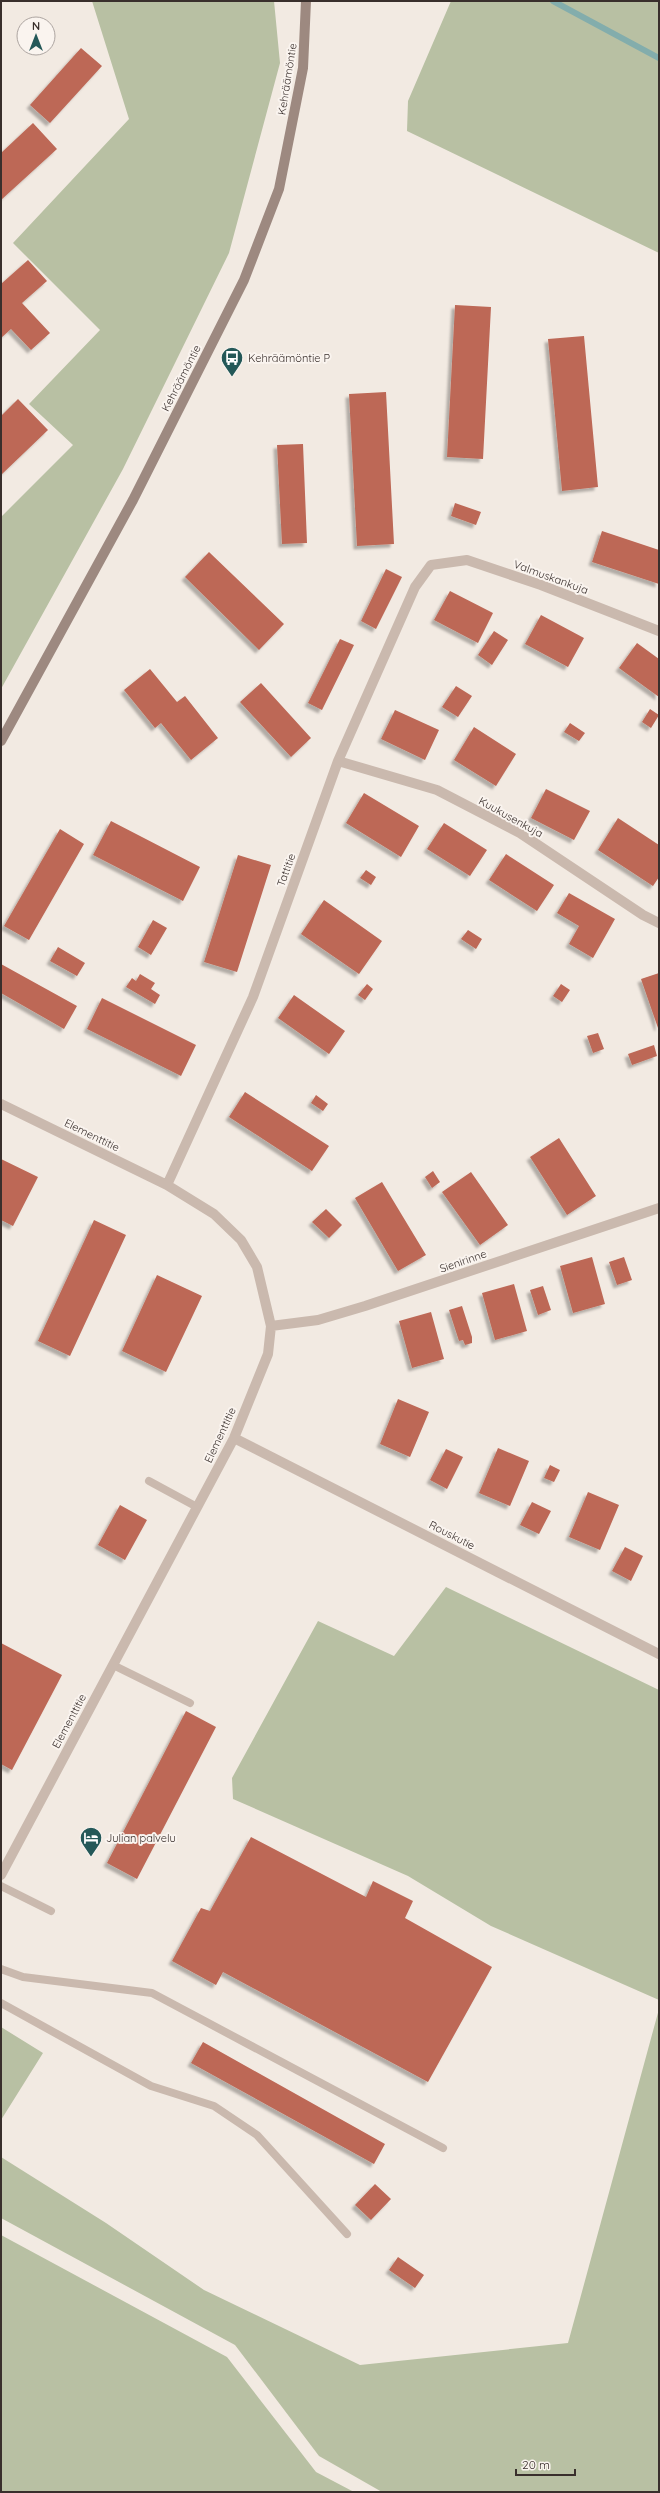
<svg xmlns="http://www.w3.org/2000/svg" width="660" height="2493" font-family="Quicksand,sans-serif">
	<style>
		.green { fill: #b8c0a3 }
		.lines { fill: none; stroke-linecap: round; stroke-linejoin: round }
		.stream { stroke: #83adac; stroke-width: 6 }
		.building { fill: #bd6856; filter: url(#shadow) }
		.lane { stroke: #cab9ae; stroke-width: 8 }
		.street { stroke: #cab9ae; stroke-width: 10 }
		.secondary { stroke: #9d8980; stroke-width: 10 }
		.labels { text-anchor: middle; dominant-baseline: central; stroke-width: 4; stroke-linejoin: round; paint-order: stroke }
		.street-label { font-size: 11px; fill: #392f2c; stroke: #faf4ef }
		.poi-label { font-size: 11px; fill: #392f2c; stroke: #faf4ef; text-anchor: start }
	</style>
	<defs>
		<filter id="shadow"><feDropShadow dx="-3.5" dy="3.5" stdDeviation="1" flood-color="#0004"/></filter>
	</defs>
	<rect width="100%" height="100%" fill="#f2eae2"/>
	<path class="green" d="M92,1h182l6,62 -51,190 -106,216 -122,220v-172l72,-72 -44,-41 71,-74 -87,-87 116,-124z
		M451,1h208v252l-252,-122 1,-30z
		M446,1587l213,103v310l-168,-74 -83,-50 -175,-77 -1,-21 86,-157 76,35z
		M659,2009v483h-277l-63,-36 -84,-111 -234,-127v-61l105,66 98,67 156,75 208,-22z
		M1,2027l42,26 -42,67z
		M1,2235l226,122 89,115 38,20h-353z"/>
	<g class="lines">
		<path class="stream" d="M553,1l106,57"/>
	</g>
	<path class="building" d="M81,48l21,18 -52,57 -20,-18z
		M33,123l24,26 -56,51v-47z
		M28,260l19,21 -25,22 28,30 -19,17 -20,-21 -10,9v-54z
		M455,305l36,2 -8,152 -36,-2z
		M584,336l14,151 -36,4 -14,-152z
		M386,392l8,152 -37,2 -8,-152z
		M18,399l30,31 -47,45v-59z
		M303,444l4,99 -25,1 -5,-99z
		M455,503l26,9 -5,13 -25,-9z
		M602,531l57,19v34l-67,-22z
		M209,552l75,72 -25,26 -74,-73z
		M386,569l16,8 -26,52 -15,-8z
		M450,591l43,22 -15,30 -44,-23z
		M541,615l43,23 -16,29 -43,-23z
		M494,631l14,9 -16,25 -14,-10z
		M340,639l14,6 -32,65 -14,-7z
		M637,643l22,16v38l-40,-29z
		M150,669l27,33 8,-6 33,42 -27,22 -30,-37 -6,5 -31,-38z
		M261,683l50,55 -20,19 -51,-55z
		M456,686l16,10 -14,21 -16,-10z
		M650,709l9,6 -8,13 -9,-6z
		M395,710l44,20 -14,30 -44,-21z
		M570,723l15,10 -6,8 -15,-9z
		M474,727l42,27 -20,32 -42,-26z
		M546,789l44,22 -16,29 -43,-22z
		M364,793l55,33 -18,31 -55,-34z
		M618,818l41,27v32l-6,9 -55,-36z
		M111,821l89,46 -17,34 -90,-46z
		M444,823l43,27 -17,26 -43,-27z
		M60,829l24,15 -55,96 -25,-14z
		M506,854l48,31 -17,26 -48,-31z
		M238,855l33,10 -34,107 -33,-10z
		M366,870l10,7 -5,8 -11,-7z
		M569,893l46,26 -22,39 -24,-14 10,-18 -22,-13z
		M324,900l58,41 -23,33 -58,-40z
		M153,920l14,8 -16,27 -13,-8z
		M468,930l14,9 -6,10 -15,-10z
		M58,947l27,16 -8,13 -27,-15z
		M1,964l76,42 -13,23 -63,-36z
		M659,973v54l-1,1 -17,-49z
		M140,974l15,9 -4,6 9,6 -5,9 -29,-17 6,-9 4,3z
		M367,984l6,5 -8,11 -7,-5z
		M561,984l9,6 -8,12 -9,-6z
		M294,995l51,36 -16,23 -51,-36z
		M102,998l94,47 -15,31 -94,-47z
		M598,1033l6,16 -11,4 -6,-17z
		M654,1045l3,11 -25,9 -4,-11z
		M245,1092l84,54 -17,25 -83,-54z
		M316,1095l12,9 -5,7 -12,-8z
		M559,1138l37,58 -29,19 -37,-58z
		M1,1159l37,18 -25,49 -12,-6z
		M433,1171l7,11 -8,6 -7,-11z
		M471,1172l37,53 -28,20 -38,-53z
		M382,1182l44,73 -28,16 -43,-73z
		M326,1209l16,16 -13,13 -17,-16z
		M94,1220l32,15 -56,121 -32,-15z
		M592,1257l13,47 -32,9 -13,-47z
		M624,1257l8,23 -15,5 -8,-23z
		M157,1275l45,21 -36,76 -44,-21z
		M514,1284l13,47 -32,9 -13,-47z
		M543,1286l8,24 -13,5 -8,-25z
		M462,1306l10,31v6l-7,2 -2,-5 -4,1 -10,-31z
		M431,1312l13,47 -32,9 -13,-47z
		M398,1399l31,13 -19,45 -30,-13z
		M498,1448l31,13 -19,45 -31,-13z
		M446,1449l17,8 -16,32 -17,-9z
		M550,1465l10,5 -6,12 -10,-4z
		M588,1492l31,13 -19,45 -31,-13z
		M532,1502l19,9 -12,23 -19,-9z
		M120,1505l27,15 -22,40 -27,-15z
		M625,1547l18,9 -12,25 -19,-10z
		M1,1643l61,32 -50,95 -11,-6z
		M186,1711l30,16 -79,152 -30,-16z
		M251,1837l115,60 7,-16 40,20 -8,17 87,49 -64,115 -205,-110 -7,13 -44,-24 29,-53 9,3z
		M203,2042l182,102 -11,20 -183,-101z
		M375,2184l16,15 -20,21 -16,-15z
		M398,2257l26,18 -9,13 -26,-18z"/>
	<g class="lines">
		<path class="lane" d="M149,1481l48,26
			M113,1665l77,38
			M1,1886l50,25
			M1,1969l22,8 129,16 291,155
			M1,2003l150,83 63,20 43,29 90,99"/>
		<path class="street" d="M338,761l99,29 83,43 123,82 16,8
			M1,1104l166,81 47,29 27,26 16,27 14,59 -3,28 -34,84 -233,437
			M167,1185l86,-188 85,-236 77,-174 16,-22 36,-5 74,25 118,46
			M271,1326l47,-6 47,-14 294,-98
			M234,1438l425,216"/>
		<path class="secondary" d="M1,741l132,-241 111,-220 35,-91 24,-121 3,-67"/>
	</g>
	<defs>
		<g id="bus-pin" transform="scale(1.15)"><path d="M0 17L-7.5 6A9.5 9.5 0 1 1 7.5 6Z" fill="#245858" stroke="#faf4ef"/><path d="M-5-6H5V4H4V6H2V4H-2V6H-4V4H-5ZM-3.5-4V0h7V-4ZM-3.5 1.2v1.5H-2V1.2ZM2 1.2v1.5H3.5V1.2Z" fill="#fff"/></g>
		<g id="hotel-pin" transform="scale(1.15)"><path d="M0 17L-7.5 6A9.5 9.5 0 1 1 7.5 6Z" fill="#245858" stroke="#faf4ef"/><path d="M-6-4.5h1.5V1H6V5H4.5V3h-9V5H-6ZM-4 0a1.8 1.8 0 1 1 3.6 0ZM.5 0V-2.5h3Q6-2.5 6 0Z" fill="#fff"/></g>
	</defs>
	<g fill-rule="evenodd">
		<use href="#bus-pin" x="232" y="358"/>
		<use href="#hotel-pin" x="91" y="1838"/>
	</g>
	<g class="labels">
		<g class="street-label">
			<text transform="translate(287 79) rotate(-81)">Kehräämöntie</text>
			<text transform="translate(181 378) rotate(-63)">Kehräämöntie</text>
			<text transform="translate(551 577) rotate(20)">Valmuskankuja</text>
			<text transform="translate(511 817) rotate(29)">Kuukusenkuja</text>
			<text transform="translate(286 870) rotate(-70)">Tattitie</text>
			<text transform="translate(92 1135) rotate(26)">Elementtitie</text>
			<text transform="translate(463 1261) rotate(-19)">Sienirinne</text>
			<text transform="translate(220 1435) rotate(-65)">Elementtitie</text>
			<text transform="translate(452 1535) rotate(27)">Rouskutie</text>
			<text transform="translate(69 1721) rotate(-62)">Elementtitie</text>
		</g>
		<g class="poi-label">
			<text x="248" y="358">Kehräämöntie P</text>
			<text x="106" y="1838">Julian palvelu</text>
		</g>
	</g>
	<rect width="660" height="2493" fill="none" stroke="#392f2c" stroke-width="4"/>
	<g transform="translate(36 36)"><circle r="19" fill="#faf4ef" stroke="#ada5a1"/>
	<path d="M0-3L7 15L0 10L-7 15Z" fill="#245858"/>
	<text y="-6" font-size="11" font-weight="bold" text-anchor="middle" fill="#392f2c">N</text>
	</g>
	<path d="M516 2469v6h59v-6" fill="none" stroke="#392f2c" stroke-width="2"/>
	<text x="522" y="2469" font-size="12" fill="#392f2c" stroke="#faf4ef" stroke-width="3" paint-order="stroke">20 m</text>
</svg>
